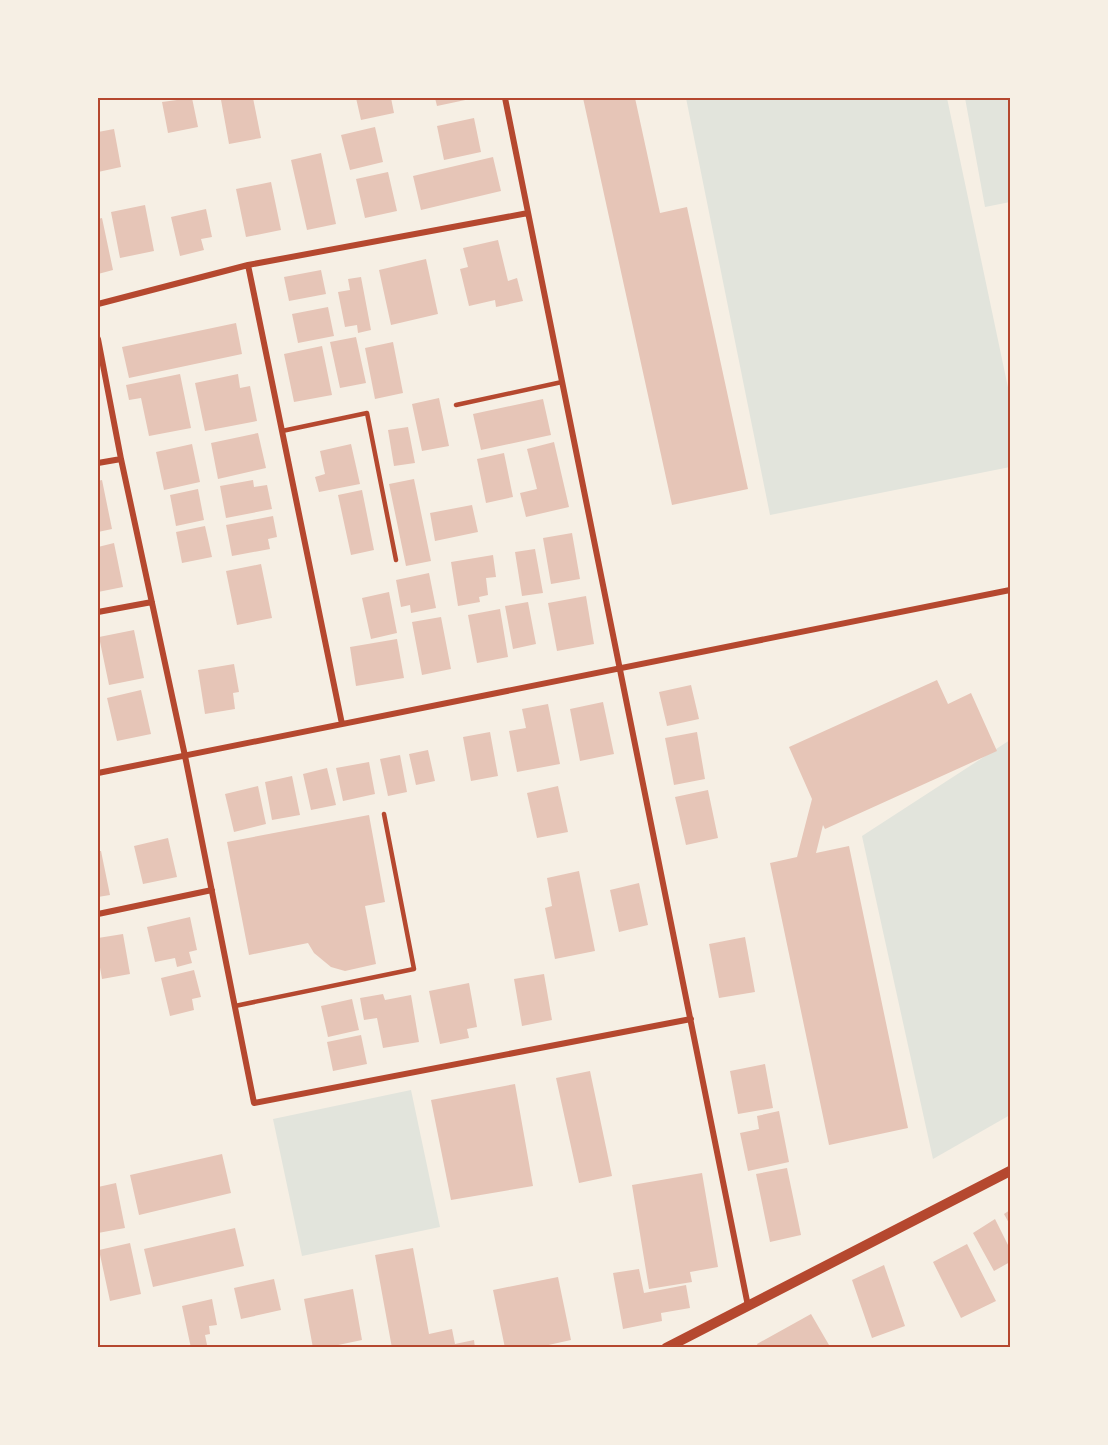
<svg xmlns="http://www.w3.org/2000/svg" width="1108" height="1445" font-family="'Titillium Web',sans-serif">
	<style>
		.green { fill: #e2e4dc }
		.building { fill: #e6c5b7 }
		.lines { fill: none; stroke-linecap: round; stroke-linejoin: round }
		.service { stroke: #b5482f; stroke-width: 4.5 }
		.minor { stroke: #b5482f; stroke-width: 6 }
		.tertiary { stroke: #b5482f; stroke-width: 10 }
		.neatline { fill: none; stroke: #b5482f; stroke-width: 2 }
	</style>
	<rect width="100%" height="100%" fill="#f6efe4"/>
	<path class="green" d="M686,98h261l63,299v70l-240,48z
		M965,98h45v104l-25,5z
		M1010,740v375l-77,44 -71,-323z
		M411,1090l29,137 -138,29 -29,-137z"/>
	<path class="building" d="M192,98l6,29 -30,6 -6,-31z
		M234,98h19l8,40 -32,6 -8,-44z
		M356,98h35l3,15 -33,7z
		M435,98h34l1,1 -33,7z
		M583,98h52l25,115 27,-6 61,282 -76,16z
		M474,118l7,34 -37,8 -7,-34z
		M375,127l8,35 -33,8 -9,-35z
		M114,129l7,38 -23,5v-40z
		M321,153l15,71 -29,6 -16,-70z
		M493,157l8,34 -80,19 -8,-34z
		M388,172l9,39 -32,7 -9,-39z
		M271,182l10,48 -35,7 -10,-48z
		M145,205l9,46 -34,7 -9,-46z
		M206,209l6,28 -11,2 3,11 -24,6 -9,-39z
		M102,218l11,52 -15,4v-55z
		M498,240l10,41 9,-3 6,23 -27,6 -1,-7 -26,6 -9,-37 8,-2 -5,-19z
		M426,259l12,55 -47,11 -12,-55z
		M321,270l5,24 -37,7 -5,-24z
		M361,277l10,53 -13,3 -1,-8 -12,2 -7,-35 12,-2 -2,-11z
		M328,307l6,29 -36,7 -6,-29z
		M236,323l6,31 -113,24 -7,-31z
		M356,337l10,46 -26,5 -10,-46z
		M393,342l10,51 -28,6 -10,-51z
		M322,346l10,49 -38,7 -10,-48z
		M180,374l11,54 -42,8 -8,-38 -12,2 -3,-15z
		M238,374l2,14 10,-2 7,35 -52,10 -10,-48z
		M439,398l10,48 -27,5 -10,-47z
		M543,399l8,36 -70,15 -8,-36z
		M408,427l7,36 -21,3 -6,-36z
		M258,433l8,35 -48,11 -7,-36z
		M554,442l15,65 -43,10 -6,-24 17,-4 -10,-40z
		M192,444l8,38 -36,8 -8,-38z
		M351,444l9,40 -41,8 -4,-15 10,-3 -5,-23z
		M504,453l9,44 -27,6 -9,-44z
		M414,479l17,82 -25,5 -17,-82z
		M102,480l10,49 -14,3v-51z
		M253,480l1,7 13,-2 5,24 -46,9 -6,-32z
		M198,489l6,31 -28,6 -6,-31z
		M362,490l12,60 -23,5 -13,-60z
		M472,505l6,27 -43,9 -5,-28z
		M273,516l4,21 -9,2 2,10 -38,7 -6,-31z
		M205,526l7,31 -30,6 -6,-31z
		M572,533l8,46 -29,5 -8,-46z
		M114,543l9,44 -25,5v-45z
		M535,549l8,44 -21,3 -7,-44z
		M493,555l3,22 -10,1 2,17 -9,2 1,5 -22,4 -7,-44z
		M261,564l11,54 -35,7 -11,-54z
		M429,573l7,35 -25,5 -1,-8 -9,2 -5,-27z
		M389,592l8,41 -26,6 -9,-41z
		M586,596l8,48 -37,7 -9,-48z
		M528,602l8,42 -23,5 -8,-43z
		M500,609l8,48 -31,6 -9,-48z
		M441,617l10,52 -29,6 -10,-53z
		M134,630l10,48 -35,7 -10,-48z
		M397,639l7,39 -48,8 -6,-39z
		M234,664l5,28 -6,1 2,16 -30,5 -7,-44z
		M937,680l11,24 23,-11 26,58 -172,78 -2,-4 -7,28 33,-7 59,282 -79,17 -59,-282 27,-6 15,-58 -23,-52z
		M691,685l8,34 -32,7 -8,-34z
		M141,690l10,44 -34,7 -10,-43z
		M603,702l11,52 -34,7 -10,-52z
		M548,704l12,60 -43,8 -8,-41 17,-3 -4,-19z
		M490,732l8,44 -27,5 -8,-44z
		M697,732l8,47 -31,6 -9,-47z
		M428,750l7,31 -19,4 -7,-31z
		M400,755l7,37 -19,4 -8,-37z
		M369,762l6,32 -32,7 -7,-33z
		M327,768l9,37 -25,5 -8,-36z
		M292,776l8,39 -28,5 -7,-38z
		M258,786l8,38 -32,8 -9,-38z
		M558,786l10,46 -31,6 -10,-45z
		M708,790l10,48 -32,7 -11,-48z
		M369,815l16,87 -20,4 11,58 -31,7 -14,-4 -17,-14 -6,-10 -59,12 -22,-113z
		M168,838l9,39 -34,7 -9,-38z
		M98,851h3l9,44 -12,2z
		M579,871l16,80 -40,8 -10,-51 7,-2 -5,-28z
		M639,883l9,42 -29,7 -9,-42z
		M190,917l7,33 -8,2 3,11 -15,4 -2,-9 -20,4 -8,-35z
		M123,934l7,40 -28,5 -4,-23v-18z
		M745,937l10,55 -36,6 -10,-54z
		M194,970l7,27 -9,2 2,11 -24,6 -9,-38z
		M544,974l8,46 -30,6 -8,-47z
		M469,983l8,44 -10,2 2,9 -29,6 -11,-53z
		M383,994l2,6 26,-5 8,47 -36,6 -6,-30 -13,2 -4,-22z
		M352,999l7,31 -31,7 -7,-31z
		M361,1035l6,29 -34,7 -6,-29z
		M765,1064l8,44 -35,6 -8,-43z
		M590,1071l22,105 -33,7 -23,-105z
		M515,1084l18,102 -82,14 -20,-100z
		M779,1111l10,51 -41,9 -8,-38 19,-4 -2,-13z
		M222,1154l9,39 -92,22 -9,-40z
		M787,1168l14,67 -31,7 -14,-68z
		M702,1173l16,94 -28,5 2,10 -43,7 -17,-104z
		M116,1183l9,45 -27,5v-46z
		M1010,1210v15l-6,-11z
		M995,1219l15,30v13l-16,9 -21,-38z
		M235,1228l9,38 -91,21 -9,-38z
		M130,1243l11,51 -31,7 -11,-51z
		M967,1244l29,57 -35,17 -28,-56z
		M413,1248l16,86 23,-5 3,15 19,-4 1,8h-83l-17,-93z
		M884,1265l21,61 -33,12 -20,-58z
		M639,1269l5,24 42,-8 4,23 -29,5 1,8 -39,8 -10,-56z
		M558,1277l13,63 -36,8h-30l-12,-58z
		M274,1279l7,31 -40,9 -7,-31z
		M353,1289l9,51 -38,8h-11l-9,-49z
		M212,1299l5,26 -8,1 1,8 -5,1 2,10 -16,3 -9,-42z
		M811,1314l18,31 -4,3h-66l-2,-4z"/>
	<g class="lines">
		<path class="service" d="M456,405l106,-23
			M282,431l85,-18 29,147
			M235,1006l179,-37 -30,-155"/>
		<path class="minor" d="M505,98l243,1208
			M248,265l94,459
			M98,304l150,-39 280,-52
			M98,339l23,120 64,297 69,347 437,-84
			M98,463l23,-4
			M98,612l54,-10
			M98,773l912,-183
			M98,914l114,-24"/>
		<path class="tertiary" d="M666,1348l344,-177"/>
	</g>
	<rect width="1108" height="1445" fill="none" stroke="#f6efe4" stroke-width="198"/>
	<rect x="99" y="99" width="910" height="1247" class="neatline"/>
</svg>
